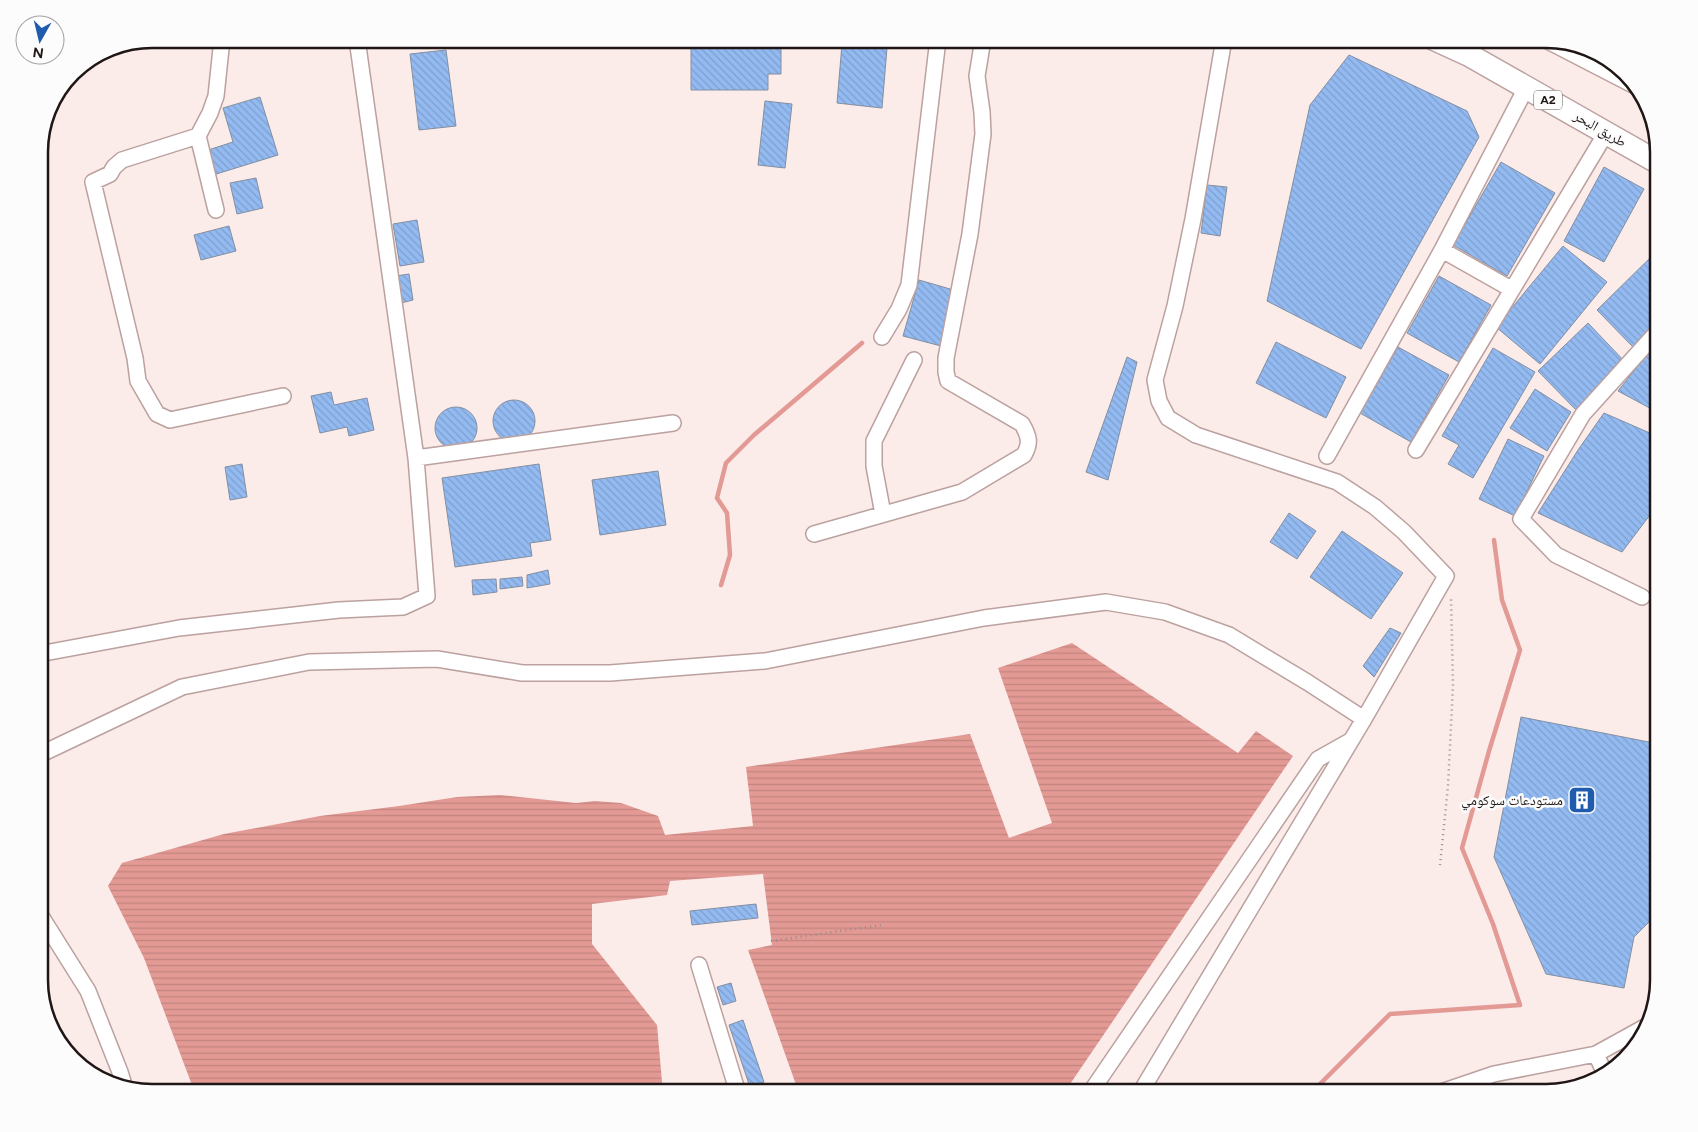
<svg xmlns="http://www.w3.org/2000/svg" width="1698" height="1132" font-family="Figtree,'Noto Naskh Arabic',sans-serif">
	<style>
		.water { fill: url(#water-rules) }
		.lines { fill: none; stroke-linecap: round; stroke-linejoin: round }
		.stream { stroke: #e39994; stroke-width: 4.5 }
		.building { fill: url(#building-back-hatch); stroke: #838fa1 }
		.minor-casing { stroke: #bba19f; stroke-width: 18 }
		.highway-casing { stroke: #bba19f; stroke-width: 25 }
		.path { stroke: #998c8b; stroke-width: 2.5; stroke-dasharray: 1 4; stroke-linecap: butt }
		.minor { stroke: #fff; stroke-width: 15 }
		.highway { stroke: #fff; stroke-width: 22 }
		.labels { text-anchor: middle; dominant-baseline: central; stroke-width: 5; stroke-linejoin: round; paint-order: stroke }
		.shield { fill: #fcfcfc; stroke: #615b5a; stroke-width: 1 }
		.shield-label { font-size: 12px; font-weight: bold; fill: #1f1615 }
		.street-label { font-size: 14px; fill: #1f1615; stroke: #fcfcfc }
		.poi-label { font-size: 14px; fill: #1f1615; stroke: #fcfcfc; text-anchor: end }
		.rim { fill: none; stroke: #1f1615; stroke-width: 2.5 }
	</style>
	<defs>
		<pattern id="water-rules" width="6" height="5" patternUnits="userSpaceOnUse" patternTransform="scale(1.25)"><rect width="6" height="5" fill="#e39994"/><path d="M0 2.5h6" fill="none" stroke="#c2837f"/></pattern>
		<pattern id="building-back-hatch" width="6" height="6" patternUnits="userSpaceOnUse" patternTransform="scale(1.25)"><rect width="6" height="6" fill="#93baf1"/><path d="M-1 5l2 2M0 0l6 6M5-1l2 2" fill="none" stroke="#7e9fce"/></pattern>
	</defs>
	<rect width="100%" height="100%" fill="#fbebe9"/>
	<path class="water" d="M1072,643l166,110 18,-22 37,25 -229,337h-265l-51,-143 24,-5 -9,-71 -93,7 -3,14 -75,9v40l65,81 6,68h-468l-51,-135 -36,-72 14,-23 102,-29 96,-18 79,-10 58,-9 43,-2 76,8 19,-2 26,2 37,13 7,19 88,-9 -7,-59 224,-33 39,104 43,-15 -54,-155z"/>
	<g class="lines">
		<path class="stream" d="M721,585l9,-30 -3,-42 -10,-15 9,-35 28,-28 108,-92
			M1311,1093l79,-79 130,-9 -27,-81 -31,-76 27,-97 31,-101 -18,-50 -8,-60"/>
	</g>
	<path class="building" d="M691,39h90v35h-13v16h-77z
		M842,44l45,4 -5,60 -45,-5z
		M446,50l10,76 -37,4 -9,-76z
		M1349,55l118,56 12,26 -118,212 -94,-48 43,-196z
		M260,97l18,58 -65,20 -8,-24 28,-9 -10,-34z
		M765,101l27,3 -7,64 -27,-3z
		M1501,162l54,31 -48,83 -54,-31z
		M1604,167l40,22 -40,73 -40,-21z
		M256,178l7,30 -26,6 -7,-31z
		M1207,185l20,2 -7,49 -19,-3z
		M417,220l7,42 -24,4 -7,-42z
		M229,226l7,25 -35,9 -7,-25z
		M1563,246l44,36 -67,82 -44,-37z
		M1654,254l5,6v61l-26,26 -36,-37z
		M409,274l4,26 -12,3 -5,-27z
		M1439,276l52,29 -32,57 -52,-29z
		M919,280l38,11 -16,55 -38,-10z
		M1588,323l38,40 -50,47 -38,-39z
		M1659,339v74l-41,-22z
		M1276,342l70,35 -20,41 -70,-35z
		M1398,347l51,28 -38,67 -51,-29z
		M1493,348l42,24 -62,106 -25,-14 11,-19 -17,-9z
		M1127,357l10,5 -29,118 -22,-8z
		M1535,389l36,23 -24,39 -37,-23z
		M331,392l3,13 33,-7 7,32 -25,6 -2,-9 -27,6 -9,-37z
		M493 421a21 21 0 1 1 42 0a21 21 0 1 1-42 0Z
		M435 428a21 21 0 1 1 42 0a21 21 0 1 1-42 0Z
		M1604,413l55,24v66l-37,49 -84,-39 40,-63z
		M1508,439l36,17 -29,60 -36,-17z
		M242,464l5,33 -17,3 -5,-33z
		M539,464l12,76 -21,3 2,13 -77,11 -13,-89z
		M658,471l8,54 -66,10 -8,-55z
		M1289,513l27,18 -19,28 -27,-17z
		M1342,531l61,42 -32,46 -61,-42z
		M548,570l2,14 -23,4v-13z
		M522,577l1,9 -23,3v-10z
		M496,579l1,13 -24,3 -1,-15z
		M1390,628l11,5 -27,44 -11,-11z
		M1659,667v12l-6,-5z
		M1521,717l138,27v168l-25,25 -10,51 -78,-14 -52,-117z
		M756,904l2,14 -66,7 -2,-14z
		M731,983l5,18 -13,4 -6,-18z
		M743,1020l21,62 -14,5 -21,-62z"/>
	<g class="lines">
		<g class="minor-casing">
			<path id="minor" d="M1544,39l93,48
				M198,136l-76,24 -8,7 -4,7 -17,8 42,176 3,23 19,33 13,6 113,-24
				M216,210l-18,-74 12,-23 6,-17 6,-57
				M1442,250l69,39
				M882,337l17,-28 10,-24 29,-246
				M1416,450l190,-317
				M1327,456l115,-206 84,-162
				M416,458l257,-35
				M883,514l-9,-48v-25l40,-81
				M814,534l148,-42 62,-37c7,-12 5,-19 -2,-31l-74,-43 -2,-9v-14l24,-124 13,-100 -1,-22 -5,-36 6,-37
				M1642,597l-86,-42 -35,-36 62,-105 76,-84
				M39,654l140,-26 160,-18 64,-3 24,-11 -11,-138 -59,-419
				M39,755l143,-68 127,-25 128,-3 85,14h88l155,-12 219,-43 122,-16 59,10 64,23 78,47 57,37
				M39,913l49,78 32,81 4,13
				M699,965l39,128
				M1596,1054l49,-27
				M1090,1093l228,-334 32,-18
				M1140,1093l224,-374 82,-143 -42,-44 -29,-25 -38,-25 -141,-47 -28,-17 -9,-17 -4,-21 20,-74 18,-87 31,-180
				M1438,1093l56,-19 102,-20 9,20"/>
		</g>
		<g class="highway-casing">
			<path id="highway" d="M1434,39l35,16 190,108"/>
		</g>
		<path class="path" d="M1440,865l8,-79 5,-100 -2,-89
			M771,941l111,-16"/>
		<use href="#minor" class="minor"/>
		<use href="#highway" class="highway"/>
	</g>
	<defs>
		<g id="building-square" transform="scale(1.4375)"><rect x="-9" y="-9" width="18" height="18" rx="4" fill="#1f5cad" stroke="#fcfcfc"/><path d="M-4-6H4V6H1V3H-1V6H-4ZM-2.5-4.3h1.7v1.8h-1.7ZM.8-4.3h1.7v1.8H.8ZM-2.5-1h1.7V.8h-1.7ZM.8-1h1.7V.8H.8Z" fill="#fff"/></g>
	</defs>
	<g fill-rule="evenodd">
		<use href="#building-square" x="1582" y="800"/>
	</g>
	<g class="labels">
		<rect class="shield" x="1534" y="90.5" width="28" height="19" rx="4"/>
		<g class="shield-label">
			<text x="1548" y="100">A2</text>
		</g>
		<g class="street-label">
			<text transform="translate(1600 129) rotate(30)">طريق البحر</text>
		</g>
		<g class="poi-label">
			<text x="1563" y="800">مستودعات سوكومي</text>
		</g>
	</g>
	<path d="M0 0H1698V1132H0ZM152 48H1546A104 104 0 0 1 1650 152V980A104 104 0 0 1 1546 1084H152A104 104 0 0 1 48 980V152A104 104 0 0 1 152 48Z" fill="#fcfcfc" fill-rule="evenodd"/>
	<path class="rim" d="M152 48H1546A104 104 0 0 1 1650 152V980A104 104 0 0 1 1546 1084H152A104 104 0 0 1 48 980V152A104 104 0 0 1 152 48Z"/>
	<g transform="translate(40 40) rotate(188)"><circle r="24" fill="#fcfcfc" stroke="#a4a0a0"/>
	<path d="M0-4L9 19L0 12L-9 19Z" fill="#1f5cad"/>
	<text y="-8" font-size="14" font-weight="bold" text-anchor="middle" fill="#1f1615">N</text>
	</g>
</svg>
